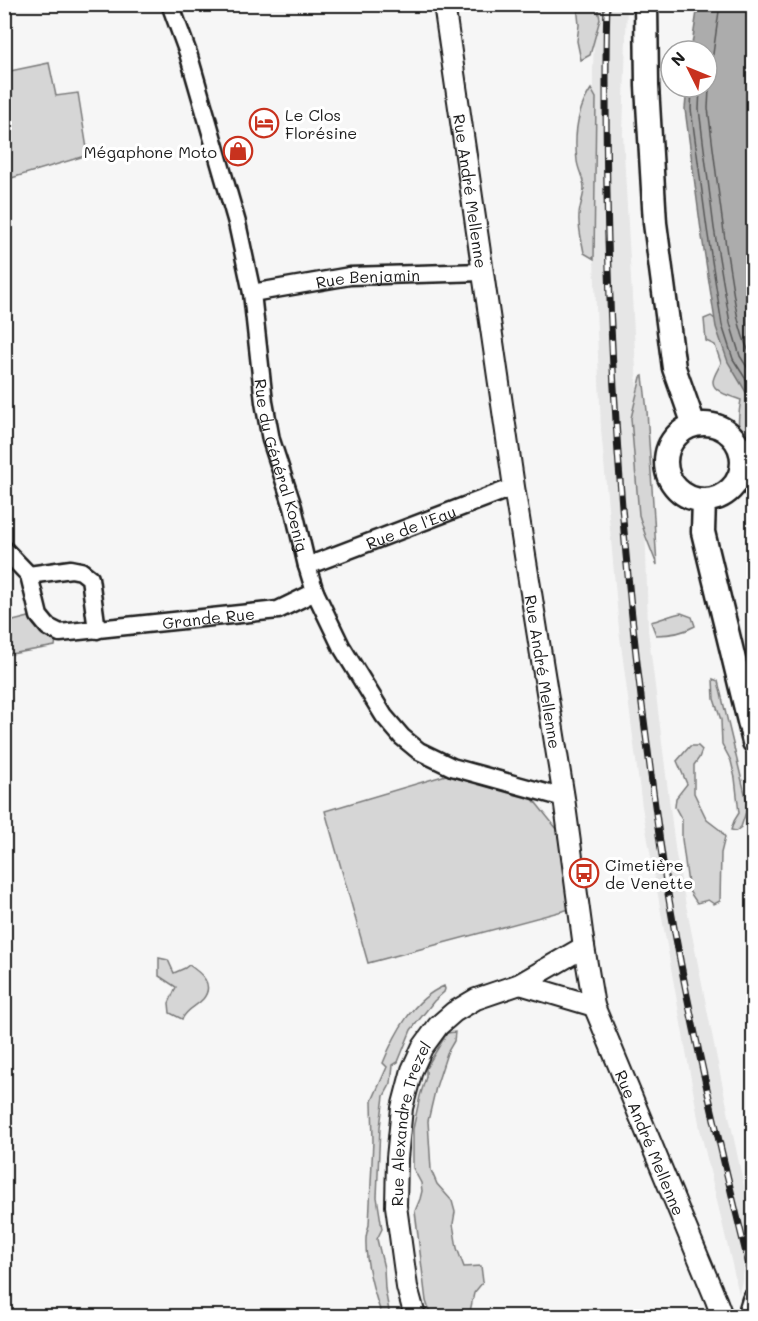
<svg xmlns="http://www.w3.org/2000/svg" width="758" height="1321" font-family="Mali,sans-serif">
	<style>
		.built { fill: #e6e6e6 }
		.green { fill: #d6d6d6; stroke: #797979; stroke-width: 1.5 }
		.water { fill: #acacac; stroke: #727272; stroke-width: 1.5 }
		.lines { fill: none; stroke-linecap: round; stroke-linejoin: round }
		.shore { stroke: #565656; stroke-width: 1.5 }
		.minor-casing { stroke: #1c1c1c; stroke-width: 21 }
		.tertiary-casing { stroke: #1c1c1c; stroke-width: 24 }
		.secondary-casing { stroke: #1c1c1c; stroke-width: 27 }
		.minor { stroke: #fff; stroke-width: 16 }
		.tertiary { stroke: #fff; stroke-width: 20 }
		.secondary { stroke: #fff; stroke-width: 22 }
		.rail-casing { stroke: #1c1c1c; stroke-width: 7 }
		.rail { stroke: #fff; stroke-width: 4.5; stroke-dasharray: 14; stroke-linecap: butt }
		.labels { text-anchor: middle; dominant-baseline: central; stroke-width: 6; stroke-linejoin: round; paint-order: stroke }
		.poi-label { font-size: 16px; fill: #1c1c1c; stroke: #fff; text-anchor: start }
		.street-label { font-size: 16px; fill: #1c1c1c; stroke: #fff }
	</style>
	<rect width="100%" height="100%" fill="#f6f6f6"/>
	<filter id="ink" filterUnits="userSpaceOnUse"><feTurbulence type="fractalNoise" baseFrequency=".0167" numOctaves="2"/><feDisplacementMap in="SourceGraphic" scale="12" xChannelSelector="R" yChannelSelector="G"/><feConvolveMatrix kernelMatrix="1 2 1 2 8 2 1 2 1" color-interpolation-filters="sRGB"/></filter>
	<g filter="url(#ink)">
		<path class="built" d="M595,5h32l-4,129 23,416 2,80 28,225 41,204 36,170 -14,65 -39,-165 -58,-322 -23,-178 -18,-200 -7,-170 -1,-188z"/>
		<path class="green" d="M577,5h20l3,14 -10,36 -9,5 -4,-19 2,-16z
			M49,63l7,33 22,-3 10,62 -83,25v-108z
			M591,89l5,9 -2,161 -10,-6c-2,-12 -6,-25 -5,-37 0,-9 5,-19 5,-28 0,-9 -6,-18 -7,-27 -3,-25 0,-51 14,-72z
			M711,316l9,7 33,79v43c-19,-9 -15,-28 -12,-45 -8,-3 -28,-8 -28,-18 0,-6 6,-14 8,-19l-6,-18 -9,-4 -2,-22z
			M643,376l4,35 10,154 -11,-28 -7,-22 -8,-97 10,-41z
			M681,613l11,4 3,9c-12,7 -26,9 -39,9l-5,-13c11,-3 20,-7 30,-9z
			M29,617c5,13 15,17 27,22l-1,7 -50,9v-32z
			M713,679l5,2 30,125 -7,21 -5,4 -5,-1 3,-9 5,-8 -4,-35 -4,-17 -9,-17 -1,-24 -7,-21z
			M690,746h8l4,4 -3,8 -5,7v28l13,27 13,10 5,7 -4,16 -1,48 -6,3 -6,-4 -11,3 -8,-12 -7,-52v-19l-7,-13 1,-9 11,-14 -10,-23z
			M446,775l86,23 25,31 13,80 -202,54 -43,-152z
			M159,958l9,2 6,13 11,-5 4,-3c12,8 26,19 14,34 -8,9 -14,8 -21,20l-12,-6 -1,-10 7,-16 -17,-11z
			M444,986l1,3 -1,3 -10,9 -23,29 -13,32 -5,3 -2,18 -7,13 -4,31 -3,70 5,32 -5,10 7,29 1,21 4,22 -3,5h-4c-8,-23 -17,-52 -16,-77 0,-5 2,-10 3,-14l4,-84 -1,-40 15,-34 -4,-4c12,-30 30,-64 61,-77z
			M455,1032l-1,9 -7,12 -11,34 -8,34 3,49 6,14 15,17 3,11 -2,12 4,24 7,19 17,-1 2,16 -9,11 -5,23h-38l-5,-15 -11,-90 5,-12 2,-8 -1,-8 -8,-15v-39l7,-33 6,-19v-9l21,-35z"/>
		<path class="water" d="M698,5h55v399l-25,-42 -12,-35 -15,-97 -16,-121 2,-22h20v-36h-16z"/>
		<g class="lines">
			<path class="shore" d="M707,66l6,-12 7,-50
				M707,79l2,10 -1,19c7,55 13,110 22,164 5,30 8,63 24,89
				M692,87l-1,22 16,120 15,96 11,34 21,33
				M700,87l-1,22 15,119 16,95 10,33 14,22"/>
			<g class="minor-casing">
				<g id="minor">
					<path id="s1" d="M170,4l18,49 49,170 15,70 12,109 7,38 22,67 14,59 8,26 26,54 43,70 18,21 17,14 33,16 112,31"/>
					<path id="s2" d="M252,293l98,-17 133,-4"/>
					<path d="M740,473l14,9"/>
					<path d="M4,549l25,26"/>
					<path id="s3" d="M307,566l207,-79"/>
					<path id="s4" d="M29,575l10,41 9,11 12,6 218,-23 37,-18"/>
					<path d="M29,575l42,-6 10,2 9,7 7,52"/>
				</g>
			</g>
			<g class="tertiary-casing">
				<g id="tertiary">
					<path id="s5" d="M444,4l70,483 50,311 20,149 10,59 122,294 6,16"/>
					<path d="M520,984l74,22"/>
					<path id="s6" d="M415,1316l-8,-29 -11,-81 1,-48 5,-50 10,-38 10,-22 16,-22 16,-14 22,-13 44,-15 64,-37"/>
				</g>
			</g>
			<g class="secondary-casing">
				<path id="secondary" d="M646,4l1,82 8,137 19,145 20,57
					M666 462a38 38 0 1 1 76 0a38 38 0 1 1-76 0Z
					M704,500l-1,32 51,210
					M749,1316l5,-16"/>
			</g>
			<use href="#minor" class="minor"/>
			<use href="#tertiary" class="tertiary"/>
			<use href="#secondary" class="secondary"/>
			<g class="rail-casing">
				<path id="rail" d="M607,4c-2,63 -1,126 0,189 3,171 14,342 35,512 9,67 16,134 28,200 22,128 53,254 84,381"/>
			</g>
			<use href="#rail" class="rail"/>
		</g>
	</g>
	<defs>
		<g id="hotel-ring" transform="scale(1.5)"><circle r="9.5" fill="#fff" stroke="#c8321e" stroke-width="1.5"/><path d="M-6-4.5h1.5V1H6V5H4.5V3h-9V5H-6ZM-4 0a1.8 1.8 0 1 1 3.6 0ZM.5 0V-2.5h3Q6-2.5 6 0Z" fill="#c8321e"/></g>
		<g id="shop-ring" transform="scale(1.5)"><circle r="9.5" fill="#fff" stroke="#c8321e" stroke-width="1.5"/><path d="M-5-2.5h2.3a2.7 3.5 0 0 1 5.4 0H5L5.5 6h-11ZM-1.5-2.5h3a1.5 2.3 0 0 0-3 0Z" fill="#c8321e"/></g>
		<g id="bus-ring" transform="scale(1.5)"><circle r="9.5" fill="#fff" stroke="#c8321e" stroke-width="1.5"/><path d="M-5-6H5V4H4V6H2V4H-2V6H-4V4H-5ZM-3.5-4V0h7V-4ZM-3.5 1.2v1.5H-2V1.2ZM2 1.2v1.5H3.5V1.2Z" fill="#c8321e"/></g>
	</defs>
	<g fill-rule="evenodd">
		<use href="#hotel-ring" x="264" y="123"/>
		<use href="#shop-ring" x="238" y="151"/>
		<use href="#bus-ring" x="584" y="873"/>
	</g>
	<g class="labels">
		<g class="poi-label">
			<text x="285" y="114">Le Clos<tspan x="285" dy="18">Florésine</tspan></text>
			<text x="217" y="151" text-anchor="end">Mégaphone Moto</text>
			<text x="605" y="864">Cimetière<tspan x="605" dy="18">de Venette</tspan></text>
		</g>
		<g class="street-label">
			<text stroke="none"><textPath href="#s5" startOffset="189">Rue André Mellenne</textPath></text>
			<text stroke="none"><textPath href="#s2" startOffset="117">Rue Benjamin</textPath></text>
			<text stroke="none"><textPath href="#s1" startOffset="476">Rue du Général Koenig</textPath></text>
			<text stroke="none"><textPath href="#s3" startOffset="111">Rue de l'Eau</textPath></text>
			<text stroke="none"><textPath href="#s4" startOffset="219">Grande Rue</textPath></text>
			<text stroke="none"><textPath href="#s5" startOffset="675">Rue André Mellenne</textPath></text>
			<text stroke="none"><textPath href="#s6" startOffset="196">Rue Alexandre Trezel</textPath></text>
			<text stroke="none"><textPath href="#s5" startOffset="1161">Rue André Mellenne</textPath></text>
		</g>
	</g>
	<rect width="758" height="1321" fill="none" stroke="#fff" stroke-width="24"/>
	<rect x="12" y="12" width="734" height="1297" fill="none" stroke="#1c1c1c" stroke-width="2" filter="url(#ink)"/>
	<g transform="translate(689 69) rotate(313)"><circle r="28" fill="#ffffff" stroke="#a4a4a4" stroke-width="1.5"/>
	<path d="M0-4.5L10 22L0 15L-10 22Z" fill="#c8321e"/>
	<text y="-9" font-size="16" font-weight="bold" text-anchor="middle" fill="#1c1c1c">N</text>
	</g>
</svg>
